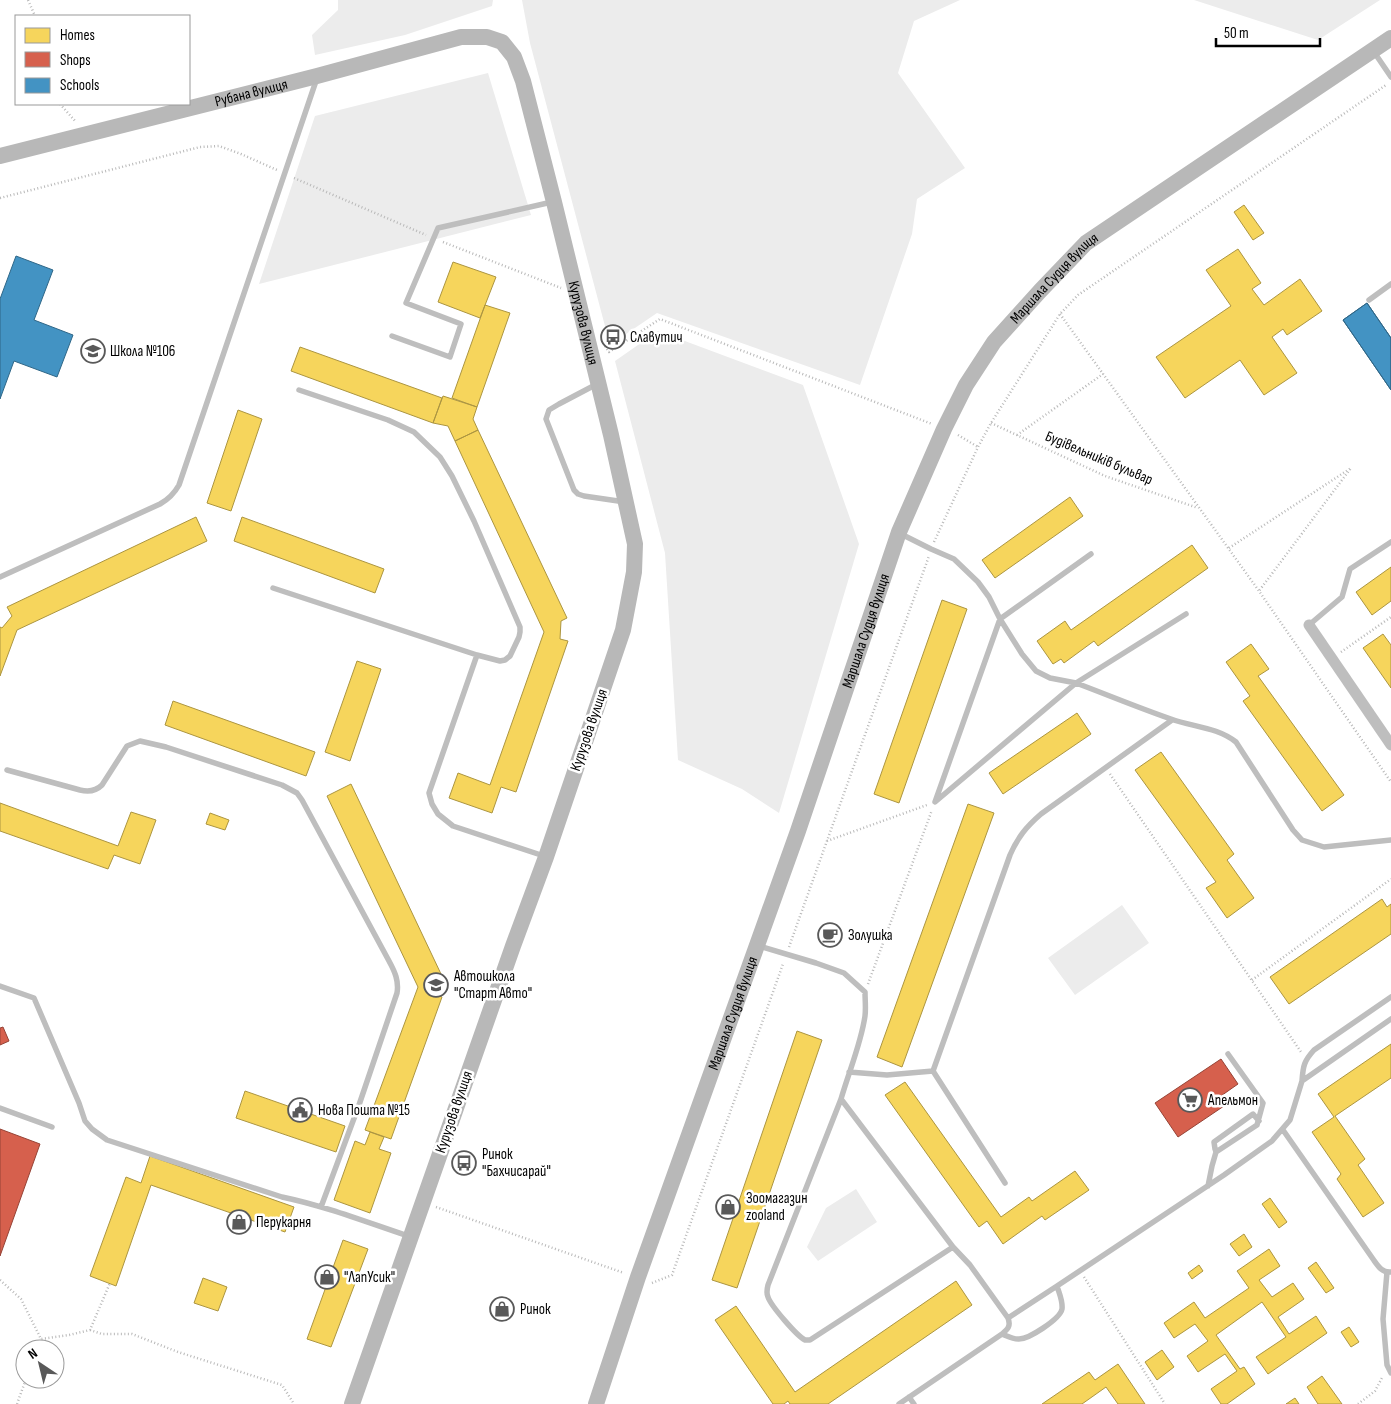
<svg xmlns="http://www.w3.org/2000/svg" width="1391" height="1404" font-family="'Sofia Sans Condensed',sans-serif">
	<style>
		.green { fill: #ececec }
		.homes { fill: #f6d55c; stroke: #ac9540 }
		.shops { fill: #d6604d; stroke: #964336 }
		.schools { fill: #4393c3; stroke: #2f6788 }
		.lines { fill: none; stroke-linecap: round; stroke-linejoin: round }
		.path { stroke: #b9b9b9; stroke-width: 2.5; stroke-dasharray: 1 2.5; stroke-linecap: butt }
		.lane { stroke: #bebebe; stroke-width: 5.5 }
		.street { stroke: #bebebe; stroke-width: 11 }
		.secondary { stroke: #b8b8b8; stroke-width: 16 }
		.labels { text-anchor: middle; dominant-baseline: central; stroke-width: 5; stroke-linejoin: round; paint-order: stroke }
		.street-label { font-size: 15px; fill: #000; stroke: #fff }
		.poi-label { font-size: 15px; fill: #000; stroke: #fff; text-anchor: start }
	</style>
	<rect width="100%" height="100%" fill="#fff"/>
	<path class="green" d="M338,0h155l-1,6 -87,29 -90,20 -3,-20 26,-25z
		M522,0h438l-46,21 -16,52 67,95 -48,31 -5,35 -52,151 -203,-72 -47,32 -80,-302z
		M1194,0h186l-62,40z
		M488,73l43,142 -272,69 56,-168z
		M658,331l145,54 56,159 -80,269 -37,-24 -64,-29 -13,-207 -50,-192z
		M1122,905l27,38 -74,52 -27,-37z
		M856,1189l21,33 -59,39 -11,-14 19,-39z"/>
	<path class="homes" d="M1244,205l20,28 -11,7 -19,-28z
		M1238,249l23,34 -9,6 12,16 36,-26 22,32 -35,24 -4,-6 -11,8 25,36 -33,22 -24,-35 -55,38 -29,-41 75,-51 -25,-36z
		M453,262l43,15 -16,41 -42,-16z
		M485,305l25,8 -33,94 -25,-9z
		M300,347l142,51 -9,25 -142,-52z
		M443,396l34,11 -4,12 5,11 -23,11 -7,-15 -15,-3z
		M238,410l24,9 -31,92 -24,-8z
		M478,430l89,188 -6,3 -1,18 8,2 -52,151 -15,-5 -9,26 -43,-15 9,-25 32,12 54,-153 -89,-191z
		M1070,497l13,19 -88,62 -13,-18z
		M196,517l11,24 -190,89 -17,46v-49l2,1 10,-12 -5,-9z
		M242,517l142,52 -9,24 -141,-52z
		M1192,545l16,23 -110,78 -4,-5 -30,22 -3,-4 -8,5 -16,-23 28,-20 6,9z
		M1391,567v34l-19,14 -16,-23z
		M942,600l25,9 -68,194 -25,-9z
		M1383,634l8,11v43l-28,-40z
		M1251,644l18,25 -11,7 86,119 -22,16 -79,-110 7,-5 -24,-34z
		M357,661l24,8 -31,92 -25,-9z
		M173,701l142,51 -9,24 -141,-51z
		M1077,713l14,21 -88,60 -14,-21z
		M1161,752l73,102 -7,6 27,38 -27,20 -21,-30 10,-6 -81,-112z
		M351,784l90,190 -8,3 4,7 -4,9 9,4 -51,142 -26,-9 53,-143 -91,-191z
		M0,803l118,43 13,-34 25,8 -16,44 -26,-9 -6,14 -108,-38z
		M968,804l26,9 -92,254 -25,-10z
		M210,813l19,7 -4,10 -19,-6z
		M1382,899l5,8 4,-3v30l-102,70 -19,-27z
		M797,1031l25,9 -85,248 -25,-8z
		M1391,1044v34l-56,38 30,43 -7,6 26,38 -21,14 -26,-38 4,-5 -29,-42 22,-15 -16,-23z
		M905,1082l96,135 28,-20 3,4 43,-30 14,19 -44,30 -3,-4 -39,28 -16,-23 -8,6 -94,-132z
		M245,1091l100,35 -9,26 -100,-34z
		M370,1132l14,5 -5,12 12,4 -21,60 -36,-13 21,-59 10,4z
		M150,1156l144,51 -9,25 -134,-47 -35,101 -26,-10 36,-99 15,6z
		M1270,1198l17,24 -8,6 -17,-24z
		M1244,1234l8,13 -13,9 -9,-12z
		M343,1240l25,9 -37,98 -24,-8z
		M1269,1249l11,17 -21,14 13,17 21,-14 11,16 -26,18 11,17 27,-18 11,17 -59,41 -12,-17 30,-20 -24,-35 -46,33 24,34 4,-2 11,17 -28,20h-6l-10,-15 26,-18 -12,-17 -27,18 -11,-16 21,-15 -13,-17 -21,14 -10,-15 30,-21 11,16 44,-30 -12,-17z
		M1316,1262l18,26 -8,5 -18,-25z
		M1199,1265l4,6 -11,8 -4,-6z
		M203,1278l24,9 -9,24 -24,-8z
		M956,1281l16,24 -144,99h-38l-2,-3 -4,3h-11l-58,-84 21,-14 59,86z
		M1349,1327l10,15 -8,5 -10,-15z
		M1162,1350l12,17 -17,13 -12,-18z
		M1118,1364l27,40h-27l-12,-17 -24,17h-40l47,-32 6,8z
		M1322,1376l20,28h-24l-11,-17z
		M1295,1398l4,6h-13z"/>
	<path class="shops" d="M3,1027l6,14 -9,4v-17z
		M1221,1059l17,25 -20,14 6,8 -46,31 -23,-34z
		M0,1129l40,15 -40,112z"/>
	<path class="schools" d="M16,256l37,14 -19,50 39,15 -16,42 -43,-16 -14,38v-100z
		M1367,303l24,35v52l-48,-70z
		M1367,303l24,35v52l-48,-70z"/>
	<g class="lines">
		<path class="path" d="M28,0l7,16
			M60,104l16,18
			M294,178l132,57
			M0,198l200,-51 19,-1 22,8 36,16
			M443,242l118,46
			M1060,314l199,277 132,191
			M605,346l4,6 51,-33 272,105
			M991,423l114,53 93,32
			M958,435l20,12
			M1017,435l86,-61
			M934,542l44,-95 13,-24 69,-109 18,-19 308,-210
			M1229,548l122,-80 -92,123
			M1341,652l50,-35
			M1110,774l191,278
			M827,841l100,-36
			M789,947l140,-391
			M1252,980l139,-101
			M868,984l64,-174
			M436,1207l188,66
			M1084,1277l81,127
			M0,1280l21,19 20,40 28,-4 21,-5 20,-47
			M652,1283l20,-8 111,-311
			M90,1330l12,4h30l46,18 104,33 12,19
			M37,1349l4,-10
			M17,1404l9,-25
			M1358,1404l17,-13 8,-15"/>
		<path class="lane" d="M1374,52l17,25
			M1369,300l22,-16
			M392,336l58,21 11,-33 -55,-21 32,-75 114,-26
			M597,384l-38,20 -10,6 -3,9 28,71 4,4 6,2 41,6
			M299,390l89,30 26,12 26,25 12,19 22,45 46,106v5l-1,5 -9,19 -5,4 -5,1 -23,-6 -48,138 3,11 6,10 15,12 91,30
			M901,534l30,15 23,10 24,23 11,15 11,22 22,35 14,17 14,7 26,5 110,-69
			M1091,554l-91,65 -65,183 141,-119c32,12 63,25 95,36 22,8 46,8 65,23l57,88 9,10 22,7 67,-7
			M0,577l160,-73c9,-5 14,-10 19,-19l138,-407
			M273,588l204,67
			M1309,625l33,-28 8,-28 41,-27
			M7,770l73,20c8,2 16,1 22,-5l25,-39 13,-5 26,6 116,38 15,8 5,7 87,161c6,11 10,20 8,32l-38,112 -38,102
			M759,946l57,17 28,10 21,19c0,8 1,16 0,24 -4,28 -16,55 -24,83
			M0,986l34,12 45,105 6,18 7,8 15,11 175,57c43,9 84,25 126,39
			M849,1072l38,3 46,-4
			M1302,1081c1,-15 2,-20 12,-31l77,-53
			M0,1108l52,19
			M1283,1130l90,129c5,7 9,14 18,13
			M1216,1152l-1,-3 -1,-7 39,-28 6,7
			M1005,1183l-72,-112 77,-216c8,-18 16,-28 31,-41l131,-94
			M1208,1186l4,-20 4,-14 41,-27 6,-22 -35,-49
			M953,1247l-143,93h-5c-8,-4 -34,-34 -37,-43 -2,-4 -1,-8 0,-12l73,-186 112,148 17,18 38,53
			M1387,1272l-4,47 4,46 4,8
			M1057,1286l167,-111 48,-34 18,-21 12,-39 89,-62
			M909,1397l5,7
			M899,1404l103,-70c6,-5 9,-8 6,-16l49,-32c2,7 6,15 5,23 -2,10 -34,31 -44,30 -5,0 -11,-3 -16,-5"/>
		<path class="street" d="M1309,625l82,120"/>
		<g class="secondary">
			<path id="s1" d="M0,156l317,-80 144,-39h26l15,5 12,15 9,24 31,121 57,233 24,109 -1,28 -11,58 -77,227 -33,89 -161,458"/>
			<path id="s2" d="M596,1404l42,-127 160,-446 101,-299 45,-103 22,-44 28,-43 46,-51 46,-48 305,-205"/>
		</g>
	</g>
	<defs>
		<g id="bus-ring" transform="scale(1.25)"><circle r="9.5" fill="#fff" stroke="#595959" stroke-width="1.5"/><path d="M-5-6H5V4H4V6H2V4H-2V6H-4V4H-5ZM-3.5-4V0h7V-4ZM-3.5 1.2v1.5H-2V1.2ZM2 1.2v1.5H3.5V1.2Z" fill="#595959"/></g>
		<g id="school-ring" transform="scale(1.25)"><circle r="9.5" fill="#fff" stroke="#595959" stroke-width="1.5"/><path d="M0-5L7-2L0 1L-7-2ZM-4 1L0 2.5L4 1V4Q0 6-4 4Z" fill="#595959"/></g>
		<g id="cafe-ring" transform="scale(1.25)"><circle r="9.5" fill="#fff" stroke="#595959" stroke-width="1.5"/><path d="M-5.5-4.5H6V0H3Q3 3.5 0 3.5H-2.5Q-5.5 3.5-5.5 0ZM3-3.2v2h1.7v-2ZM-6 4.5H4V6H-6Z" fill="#595959"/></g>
		<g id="supermarket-ring" transform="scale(1.25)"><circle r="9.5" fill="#fff" stroke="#595959" stroke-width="1.5"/><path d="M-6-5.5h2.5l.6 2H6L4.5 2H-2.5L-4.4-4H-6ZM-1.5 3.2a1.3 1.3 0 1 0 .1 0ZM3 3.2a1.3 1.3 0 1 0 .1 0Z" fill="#595959"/></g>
		<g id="civic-ring" transform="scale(1.25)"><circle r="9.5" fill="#fff" stroke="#595959" stroke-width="1.5"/><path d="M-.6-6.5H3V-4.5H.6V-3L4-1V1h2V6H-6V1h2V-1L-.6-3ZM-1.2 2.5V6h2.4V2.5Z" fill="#595959"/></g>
		<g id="shop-ring" transform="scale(1.25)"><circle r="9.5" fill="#fff" stroke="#595959" stroke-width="1.5"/><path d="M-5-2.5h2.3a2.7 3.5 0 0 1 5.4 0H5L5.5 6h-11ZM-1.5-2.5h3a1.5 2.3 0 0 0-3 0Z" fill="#595959"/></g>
	</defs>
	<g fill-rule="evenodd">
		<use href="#bus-ring" x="613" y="337"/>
		<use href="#school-ring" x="93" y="351"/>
		<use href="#cafe-ring" x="830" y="935"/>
		<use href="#school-ring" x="436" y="985"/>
		<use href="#supermarket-ring" x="1190" y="1100"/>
		<use href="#civic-ring" x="300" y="1110"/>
		<use href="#bus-ring" x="464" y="1163"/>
		<use href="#shop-ring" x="728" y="1207"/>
		<use href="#shop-ring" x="239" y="1222"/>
		<use href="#shop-ring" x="327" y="1277"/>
		<use href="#shop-ring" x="502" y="1309"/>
	</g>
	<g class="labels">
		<g class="street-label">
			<text stroke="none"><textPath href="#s1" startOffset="259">Рубана вулиця</textPath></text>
			<text stroke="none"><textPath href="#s2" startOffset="1224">Маршала Судця вулиця</textPath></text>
			<text stroke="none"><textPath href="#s1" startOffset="812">Курузова вулиця</textPath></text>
			<text transform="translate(1099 458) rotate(23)">Будівельників бульвар</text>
			<text stroke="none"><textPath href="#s2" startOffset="819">Маршала Судця вулиця</textPath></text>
			<text transform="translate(589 730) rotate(-71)">Курузова вулиця</text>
			<text stroke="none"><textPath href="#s2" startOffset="414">Маршала Судця вулиця</textPath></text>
			<text transform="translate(454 1112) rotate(-71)">Курузова вулиця</text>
		</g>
		<g class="poi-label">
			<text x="630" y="337">Славутич</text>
			<text x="110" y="351">Школа №106</text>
			<text x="848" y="935">Золушка</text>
			<text x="454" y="976">Автошкола<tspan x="454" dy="17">"Старт Авто"</tspan></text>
			<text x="1208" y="1100">Апельмон</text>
			<text x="318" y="1110">Нова Пошта №15</text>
			<text x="482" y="1154">Ринок<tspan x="482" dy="17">"Бахчисарай"</tspan></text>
			<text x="746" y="1198">Зоомагазин<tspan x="746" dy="17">zooland</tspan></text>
			<text x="256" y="1222">Перукарня</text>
			<text x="344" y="1277">"ЛапУсик"</text>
			<text x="520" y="1309">Ринок</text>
		</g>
	</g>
	<rect x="15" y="15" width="175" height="90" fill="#ffffff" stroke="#999999"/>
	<rect x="25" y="28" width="25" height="15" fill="#f6d55c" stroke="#999999"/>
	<text x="60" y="40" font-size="15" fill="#000000">Homes</text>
	<rect x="25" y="52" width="25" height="15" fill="#d6604d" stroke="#999999"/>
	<text x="60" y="65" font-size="15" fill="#000000">Shops</text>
	<rect x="25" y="78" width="25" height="15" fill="#4393c3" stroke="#999999"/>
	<text x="60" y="90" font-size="15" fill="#000000">Schools</text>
	<g transform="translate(40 1364) rotate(325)"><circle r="24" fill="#ffffff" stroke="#999999"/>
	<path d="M0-4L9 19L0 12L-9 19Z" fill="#595959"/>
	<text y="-8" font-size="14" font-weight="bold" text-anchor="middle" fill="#000000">N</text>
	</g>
	<path d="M1216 38v8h104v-8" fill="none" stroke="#000000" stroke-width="2.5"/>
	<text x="1224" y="38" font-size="15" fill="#000000" stroke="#ffffff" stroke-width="4" paint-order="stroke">50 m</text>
</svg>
